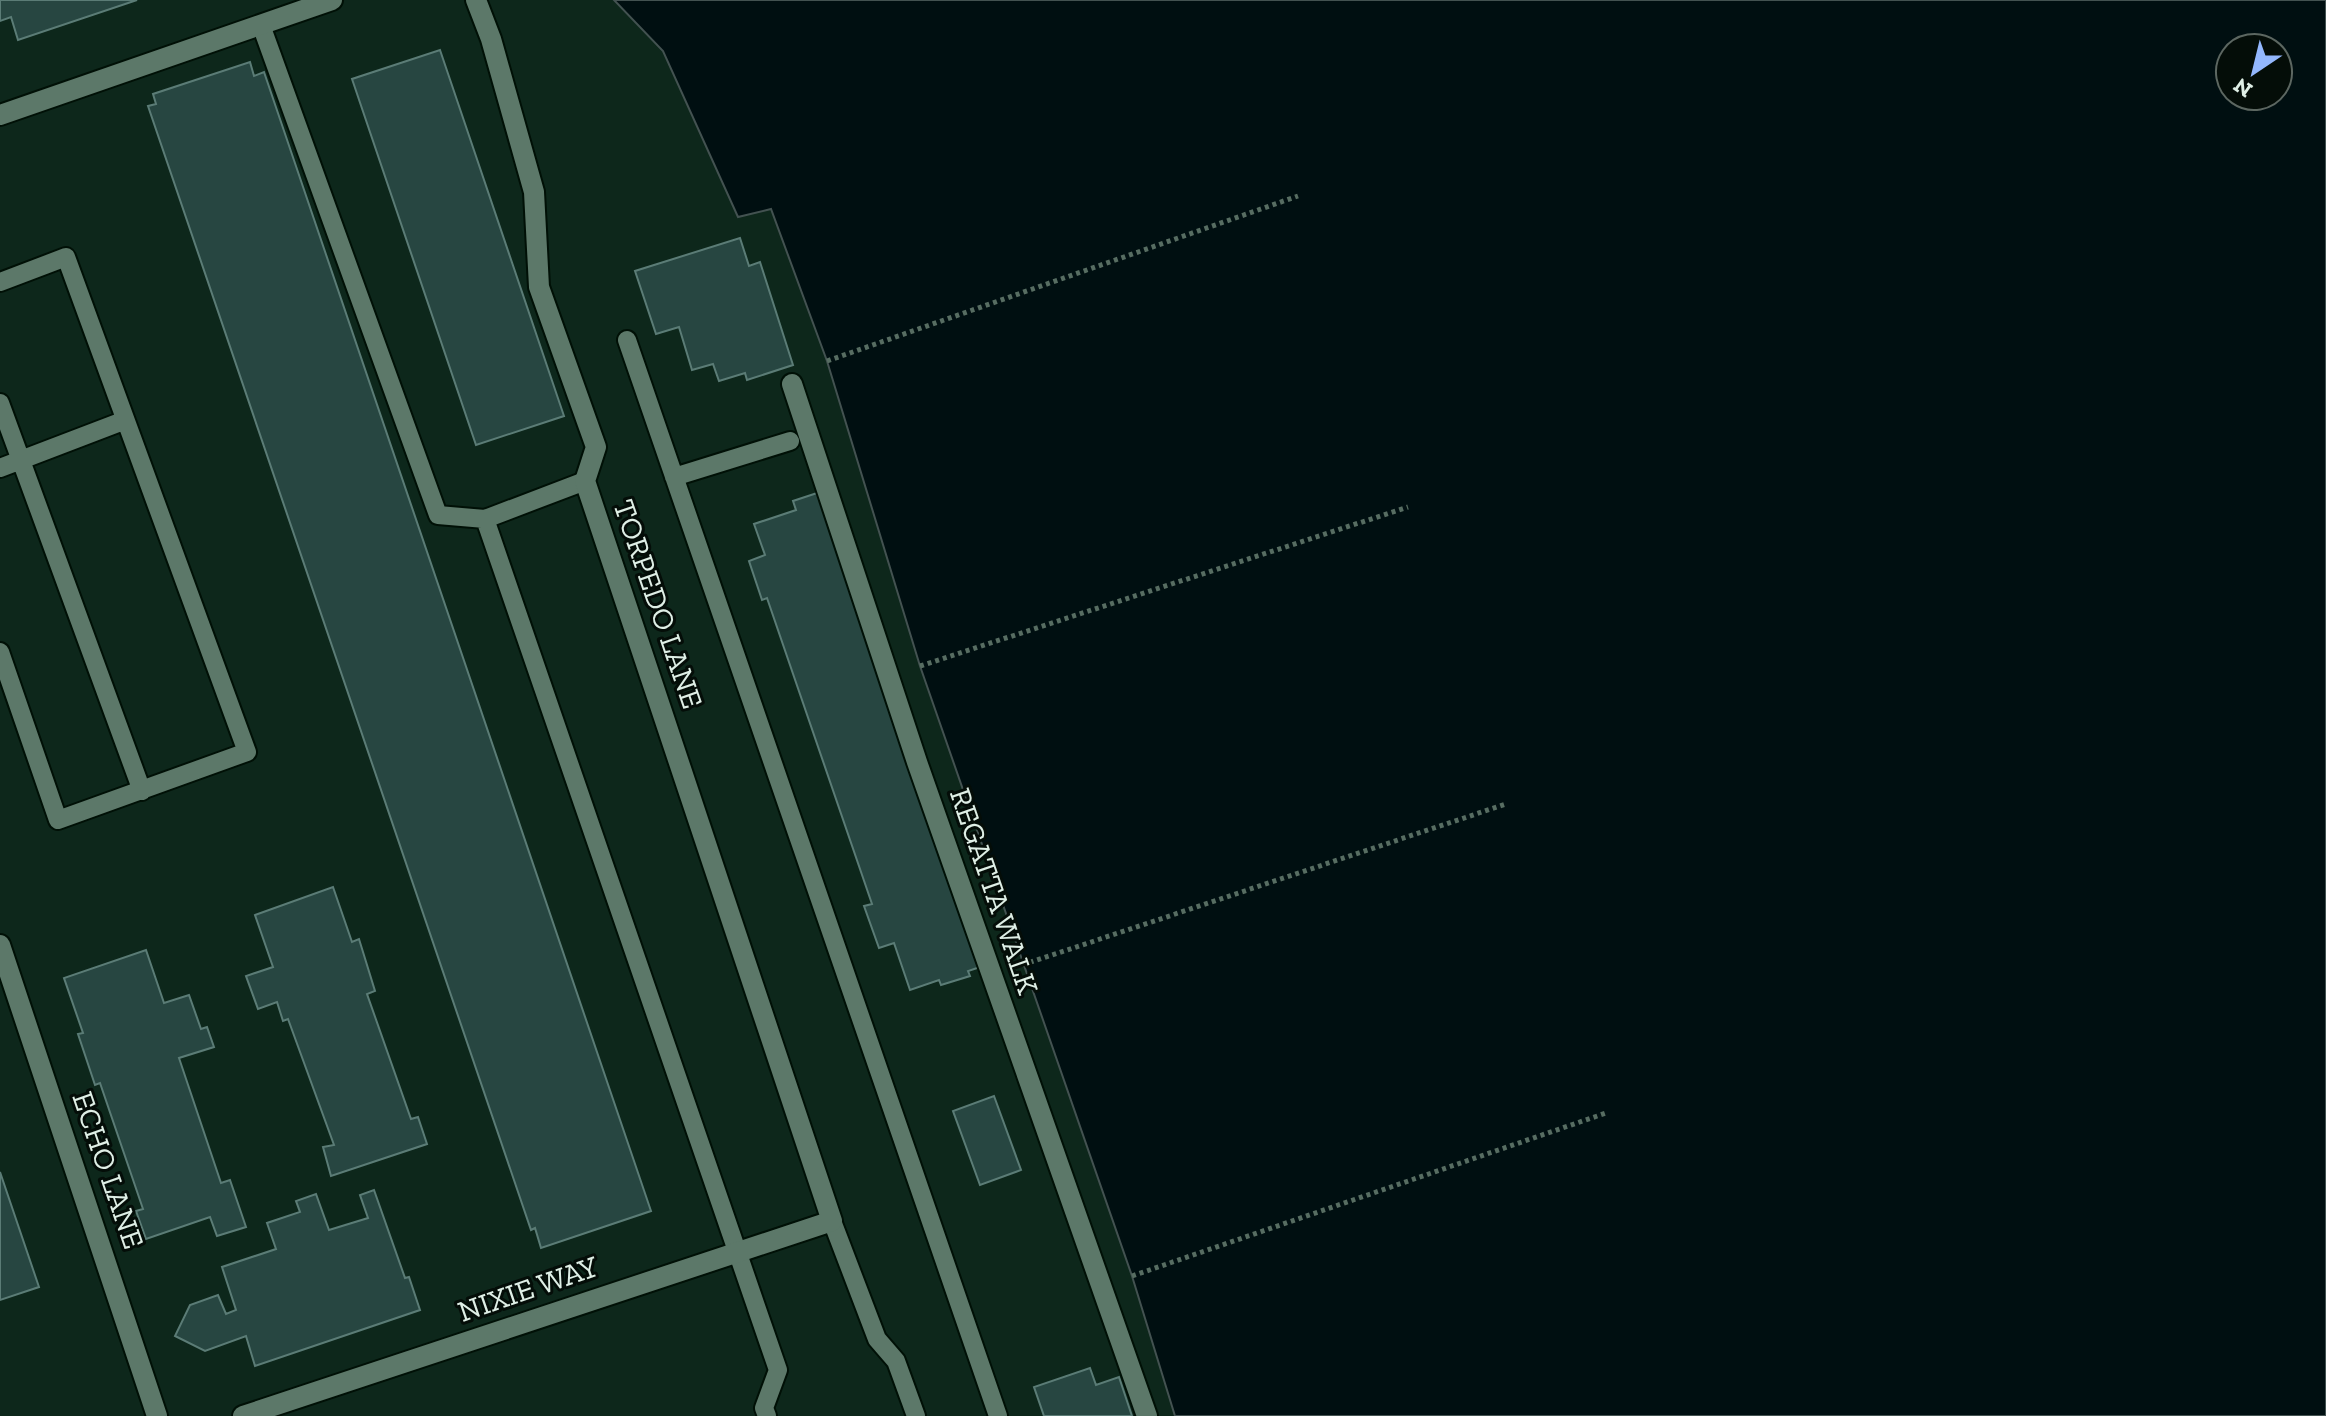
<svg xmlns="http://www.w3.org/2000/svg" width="2326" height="1416" font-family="'Zilla Slab',serif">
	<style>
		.water { fill: #000f11; stroke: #435251; stroke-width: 2; fill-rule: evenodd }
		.building { fill: #274641; stroke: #5b7c76; stroke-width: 2 }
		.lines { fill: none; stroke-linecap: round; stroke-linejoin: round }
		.lane-casing { stroke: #001006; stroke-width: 22 }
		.street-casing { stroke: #001006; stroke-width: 24 }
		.path { stroke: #576d62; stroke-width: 5; stroke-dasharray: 4 4; stroke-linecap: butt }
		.lane { stroke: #5c7869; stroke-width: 18 }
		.street { stroke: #5c7869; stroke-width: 20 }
		.labels { text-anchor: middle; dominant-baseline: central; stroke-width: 6; stroke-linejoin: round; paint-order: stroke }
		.street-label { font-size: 30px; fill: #dfefe6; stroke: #040d08 }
	</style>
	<rect width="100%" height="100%" fill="#0d271b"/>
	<path class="water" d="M614,0h1712v1416h-1151l-43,-140 -212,-610 -93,-305 -56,-152 -33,8 -75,-166zM2230,48h48v48h-48z"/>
	<path class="building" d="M0,0h137l-119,40 -7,-23 -11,4z
		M440,50l124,366 -88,29 -124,-366z
		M250,62l4,14 10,-4 387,1139 -110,37 -6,-20 -4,2 -383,-1124 8,-2 -3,-10z
		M740,238l9,28 11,-4 33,103 -46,15 -2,-7 -26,8 -6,-17 -21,6 -13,-43 -23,7 -21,-63z
		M817,493l163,474 -12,4 2,5 -29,9 -2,-5 -29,10 -16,-47 -15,5 -15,-42 8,-2 -105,-306 -5,2 -13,-39 16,-6 -11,-31 42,-14 -3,-9z
		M333,887l19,55 7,-3 16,52 -8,3 44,125 7,-2 9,27 -96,32 -8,-29 11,-2 -46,-126 -5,2 -6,-19 -19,7 -12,-33 27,-9 -18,-52z
		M146,950l18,53 25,-8 12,34 6,-2 7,20 -35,11 42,125 9,-3 16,47 -29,9 -7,-19 -64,22 -10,-28 7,-2 -43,-126 -5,2 -17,-51 5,-1 -19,-55z
		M994,1096l27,74 -41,15 -27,-74z
		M0,1172l39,115 -39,13z
		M374,1190l31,88 4,-1 11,33 -165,56 -9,-30 -41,15 -30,-15 15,-31 28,-10 8,19 10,-4 -14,-43 54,-18 -9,-26 33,-11 -4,-11 20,-7 13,36 39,-12 -8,-23z
		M1090,1368l6,17 23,-8 13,39h-88l-10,-29z"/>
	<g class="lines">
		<g class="lane-casing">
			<path id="lane" d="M261,25l177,490 47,4 293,851 -14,38 3,8
				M0,282l66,-25 181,495 -189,68 -58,-168
				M627,340l371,1076
				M0,403l142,388
				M0,468l123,-47
				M674,477l116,-36
				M485,519l100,-38
				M832,1221l45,118 19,22 20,55"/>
		</g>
		<g class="street-casing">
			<path id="street" d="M0,115l332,-115
				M792,384l125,378 230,654
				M0,945l157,471
				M243,1416l589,-195 -247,-740 11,-34 -57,-160 -5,-95 -43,-153 -15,-39"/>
		</g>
		<path class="path" d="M827,361l471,-165
			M920,666l488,-159
			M1022,965l484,-161
			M1132,1276l474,-163"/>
		<use href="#lane" class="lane"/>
		<use href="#street" class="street"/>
	</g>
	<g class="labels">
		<g class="street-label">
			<text transform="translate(658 604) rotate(71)">TORPEDO LANE</text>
			<text transform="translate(994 891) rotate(71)">REGATTA WALK</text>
			<text transform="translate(108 1170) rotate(71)">ECHO LANE</text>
			<text transform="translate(528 1289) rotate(-19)">NIXIE WAY</text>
		</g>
	</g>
	<g transform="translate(2254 72) rotate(215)"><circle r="38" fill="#040d08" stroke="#5c6761" stroke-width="2"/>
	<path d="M0-6L14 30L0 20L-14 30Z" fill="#93b7fd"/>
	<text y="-12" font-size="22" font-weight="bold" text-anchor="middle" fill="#dfefe6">N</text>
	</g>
</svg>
